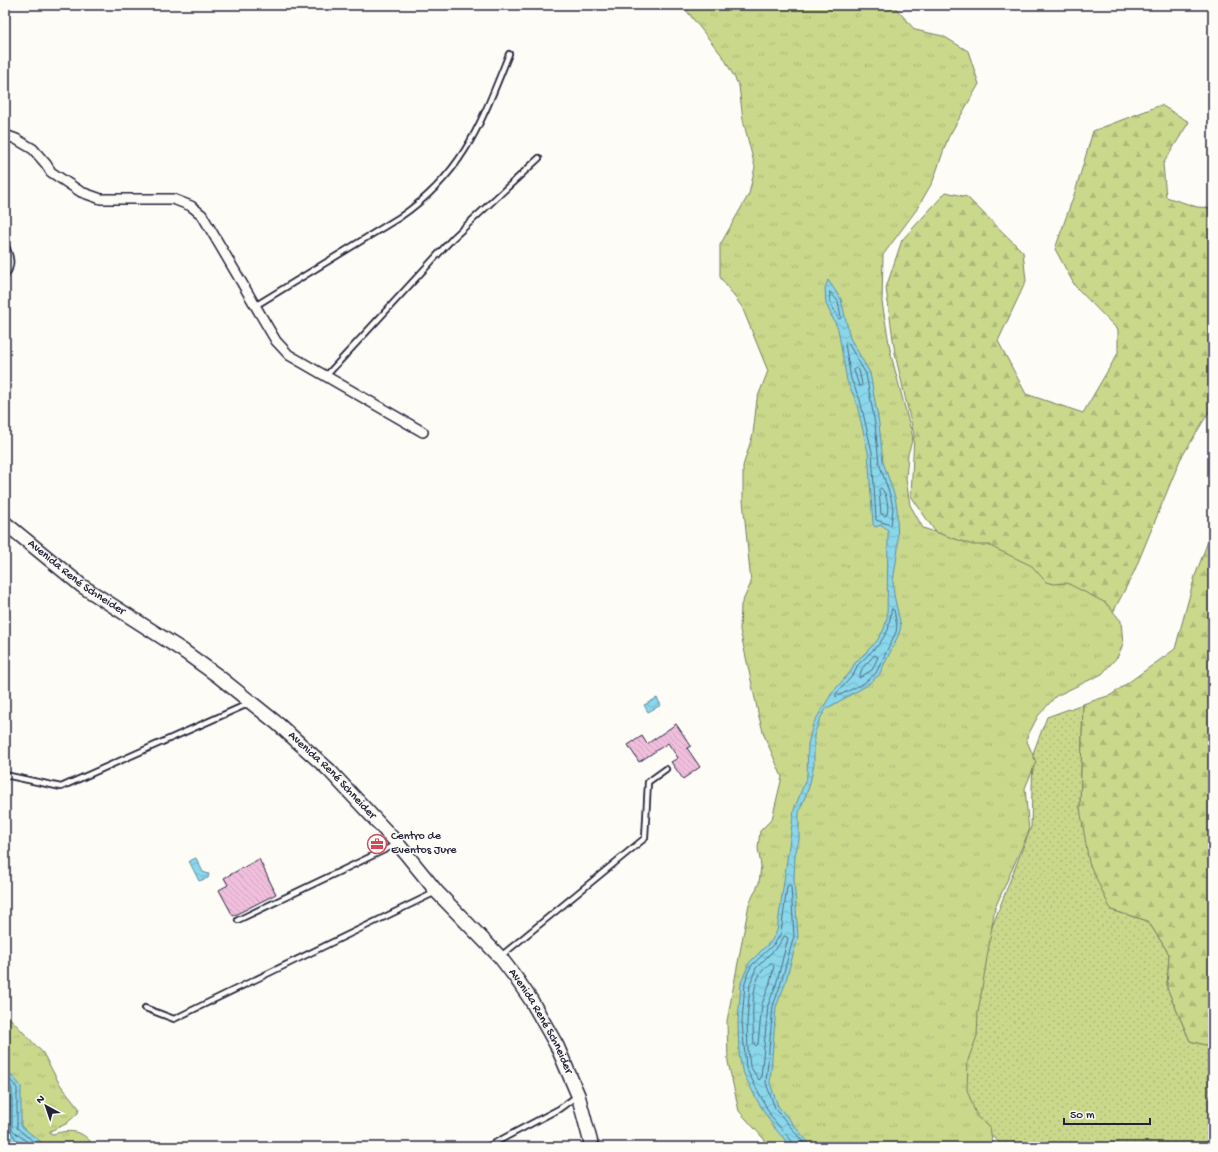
<svg xmlns="http://www.w3.org/2000/svg" width="1218" height="1152" font-family="'Gochi Hand',sans-serif">
	<style>
		.grass { fill: url(#grass-dots); stroke: #767d63 }
		.forest { fill: url(#forest-firs); stroke: #767d63 }
		.park { fill: url(#park-tufts); stroke: #767d63 }
		.water { fill: url(#water-waves); stroke: #608ea4 }
		.lines { fill: none; stroke-linecap: round; stroke-linejoin: round }
		.shore { stroke: #4c6a81; stroke-width: 1 }
		.building { fill: url(#building-back-hatch); stroke: #22223b }
		.lane-casing { stroke: #22223b; stroke-width: 8 }
		.street-casing { stroke: #22223b; stroke-width: 12 }
		.secondary-casing { stroke: #22223b; stroke-width: 16 }
		.lane { stroke: #fdfcf7; stroke-width: 4.5 }
		.street { stroke: #fdfcf7; stroke-width: 9 }
		.secondary { stroke: #fdfcf7; stroke-width: 13 }
		.labels { text-anchor: middle; dominant-baseline: central; stroke-width: 3; stroke-linejoin: round; paint-order: stroke }
		.street-label { font-size: 12px; fill: #22223b; stroke: #fdfcf7 }
		.poi-label { font-size: 12px; fill: #22223b; stroke: #fdfcf7; text-anchor: start }
	</style>
	<defs>
		<pattern id="grass-dots" width="8" height="8" patternUnits="userSpaceOnUse"><rect width="8" height="8" fill="#cad88b"/><path d="M2 2h.1M6 6h.1" fill="none" stroke="#adb979" stroke-width="1.8" stroke-linecap="round"/></pattern>
		<pattern id="forest-firs" width="22" height="20" patternUnits="userSpaceOnUse"><rect width="22" height="20" fill="#cad88b"/><path d="M5 1l3.5 6h-7zM16 11l3.5 6h-7z" fill="#adb979"/></pattern>
		<pattern id="park-tufts" width="24" height="20" patternUnits="userSpaceOnUse"><rect width="24" height="20" fill="#cad88b"/><path d="M3 7l-1-3M5 7V3M7 7l1-3M15 17l-1-3M17 17v-4M19 17l1-3" fill="none" stroke="#adb979"/></pattern>
		<pattern id="water-waves" width="16" height="10" patternUnits="userSpaceOnUse"><rect width="16" height="10" fill="#8ad6ea"/><path d="M0 5q4-4 8 0t8 0" fill="none" stroke="#77b7ca"/></pattern>
		<pattern id="building-back-hatch" width="6" height="6" patternUnits="userSpaceOnUse"><rect width="6" height="6" fill="#f1bfdd"/><path d="M-1 5l2 2M0 0l6 6M5-1l2 2" fill="none" stroke="#cea4bf"/></pattern>
	</defs>
	<rect width="100%" height="100%" fill="#fdfcf7"/>
	<filter id="ink" filterUnits="userSpaceOnUse"><feTurbulence type="fractalNoise" baseFrequency=".025" numOctaves="2"/><feDisplacementMap in="SourceGraphic" scale="8" xChannelSelector="R" yChannelSelector="G"/><feConvolveMatrix kernelMatrix="1 2 1 2 8 2 1 2 1" color-interpolation-filters="sRGB"/></filter>
	<g filter="url(#ink)">
		<path class="grass" d="M1083,704l-3,104 31,102 37,11 21,33 -2,34 23,53 23,6v100h-209l-22,-21 -19,-25v-20l25,-144 43,-110 2,-74 14,-36z"/>
		<path class="forest" d="M1161,105l28,17 -26,42 3,33 31,10 16,1v197l-33,55 -46,112 -26,50 -163,-76 -34,-50 3,-61 -19,-81 -9,-66 16,-48 44,-48 21,5 56,55 3,29 -28,60 28,53 57,19 35,-60v-23l-43,-44 -20,-37 21,-60 17,-58z
			M1213,528v519l-23,-6 -23,-53 2,-34 -21,-33 -37,-11 -22,-47 -9,-55 3,-104 28,-9 64,-46 20,-73z"/>
		<path class="park" d="M682,5h211l22,25 28,6 25,15 11,33 -31,54 -15,43 -16,28 -34,46 -1,47 9,53 22,83 -5,16 -2,25 4,26 13,23 50,17h18l-1,1 42,20 14,16 7,2 14,-1 39,20 15,18 2,23 -5,12 -16,18 -46,22 -18,20 -12,23 10,23 -11,26 4,43 -34,77 -17,105 -1,23 -9,24 -1,30 10,27 13,10 2,14 4,6h-225l-32,-36 -11,-49 -1,-41 22,-117 10,-21 2,-17 -3,-18 2,-17 12,-12 10,-42 -18,-42 -5,-18 -19,-87 1,-25 10,-22 -8,-83v-34l10,-32 4,-35 11,-28 -26,-64 -22,-30v-32l29,-51 6,-27 -12,-47 -4,-34 -15,-28z
			M5,1013l38,40 16,30 20,25 -1,5 -12,11 -16,7v2l3,1c18,-5 31,-4 41,13h-89z"/>
		<path class="water" d="M828,280l13,19 9,39 20,35 9,51 4,38 12,35 2,12 1,40 -5,33 1,13 7,31 -2,8 -20,41 -13,11 -40,23 -6,10 -6,16v30l-5,22 -10,25v28l-4,15 -1,24 4,58 -14,50 -8,20 -6,76 8,23 34,41h-21l-18,-21 -16,-26 -15,-30 -3,-17 -1,-31 3,-39 8,-20 23,-23 5,-9 17,-121 13,-34 1,-32 5,-20 19,-31 19,-22 3,-7 23,-23 7,-12 3,-11 1,-88 -6,-5 -7,2 -2,-3 -5,-72 -12,-51 -9,-20 -9,-52 -12,-25 -1,-16z
			M657,698l4,7 -13,7 -4,-7z
			M196,858l7,14 6,2 -1,4 -9,3 -10,-20z
			M5,1068l16,18v40l19,15 5,6h-40z"/>
		<g class="lines">
			<path class="shore" d="M830,292l8,9 3,16 -1,2 -2,-1 -8,-16z
				M846,342l2,1 18,31 9,50 4,39 12,35 2,11 -2,16 -15,-5 -4,-68 -12,-52 -9,-21 -6,-35z
				M856,368l3,2 3,14 -1,2h-2l-5,-16z
				M881,488c6,5 9,22 5,28l-5,-2 -2,-24z
				M892,609l2,1 3,16 -1,6 -20,41 -12,10 -28,14v-3l18,-20 3,-8 23,-23 8,-13z
				M875,655l3,2 -6,13 -13,8 3,-9z
				M785,936l3,2 -12,47 -8,20 -7,73 -2,2 -9,-14 -2,-14 -1,-30 3,-38 6,-16 22,-22z
				M771,963l3,3 -4,17 -8,21 -4,40 -2,2 -2,-2c-1,-19 -4,-53 6,-70 2,-4 7,-7 11,-11z
				M5,1074l12,14v40l23,19
				M5,1082l7,7v41l22,17
				M5,1091c7,29 -5,33 18,56
				M794,1147l-3,-7 -19,-22 -26,-50 -4,-46 3,-39 3,-11 4,-7 23,-22 6,-10 6,-47 2,-1 2,1 3,50 -14,50 -7,20 -7,77 9,25 32,39"/>
		</g>
		<path class="building" d="M676,724l15,22 -4,2 13,19 -17,12 -12,-17 7,-4 -10,-15 -29,19 -11,-17 14,-9 5,8z
			M259,859l17,35 -43,22 -14,-26 9,-5 -4,-7z"/>
		<g class="lines">
			<g class="lane-casing">
				<path id="lane" d="M5,244c5,11 9,21 0,32
					M255,306l145,-89c64,-44 81,-94 109,-163
					M326,376l127,-138 86,-80
					M5,775l56,12 189,-84
					M238,920l159,-76
					M501,956l144,-118 3,-56 18,-13
					M145,1008l29,11 262,-127
					M487,1147l72,-38 18,-13"/>
			</g>
			<g class="street-casing">
				<path id="street" d="M5,135l11,4 17,10 13,15 5,8 30,20 20,7h72l18,7 11,9 74,126 13,14 134,77"/>
			</g>
			<g class="secondary-casing">
				<g id="secondary">
					<path id="s1" d="M5,523l77,63 100,64 36,26 60,48 51,46 69,74 39,48 63,65 16,21 15,22 26,46 21,49 14,52"/>
				</g>
			</g>
			<use href="#lane" class="lane"/>
			<use href="#street" class="street"/>
			<use href="#secondary" class="secondary"/>
		</g>
	</g>
	<defs>
		<g id="office-ring" transform="scale(1)"><circle r="9.5" fill="#fdfcf7" stroke="#d1495b" stroke-width="1.5"/><path d="M-6-3h4V-5.5h4V-3h4V5H-6ZM-1-4.5V-3h2v-1.5ZM-6 0V1H6V0Z" fill="#d1495b"/></g>
	</defs>
	<g fill-rule="evenodd">
		<use href="#office-ring" x="377" y="844"/>
	</g>
	<g class="labels">
		<g class="street-label">
			<text stroke="none"><textPath href="#s1" startOffset="90">Avenida René Schneider</textPath></text>
			<text stroke="none"><textPath href="#s1" startOffset="414">Avenida René Schneider</textPath></text>
			<text stroke="none"><textPath href="#s1" startOffset="738">Avenida René Schneider</textPath></text>
		</g>
		<g class="poi-label">
			<text x="391" y="837">Centro de<tspan x="391" dy="14">Eventos Jure</tspan></text>
		</g>
	</g>
	<rect width="1218" height="1152" fill="none" stroke="#fdfcf7" stroke-width="20"/>
	<rect x="10" y="10" width="1198" height="1132" fill="none" stroke="#22223b" stroke-width="1.5" filter="url(#ink)"/>
	<g transform="translate(46 1106) rotate(320)" stroke="#fdfcf7" stroke-width="3" paint-order="stroke">
	<path d="M0-3L7 15L0 10L-7 15Z" fill="#22223b"/>
	<text y="-6" font-size="11" font-weight="bold" text-anchor="middle" fill="#22223b">N</text>
	</g>
	<path d="M1064 1118v6h86v-6" fill="none" stroke="#22223b" stroke-width="2"/>
	<text x="1070" y="1118" font-size="12" fill="#22223b" stroke="#fdfcf7" stroke-width="3" paint-order="stroke">50 m</text>
</svg>
